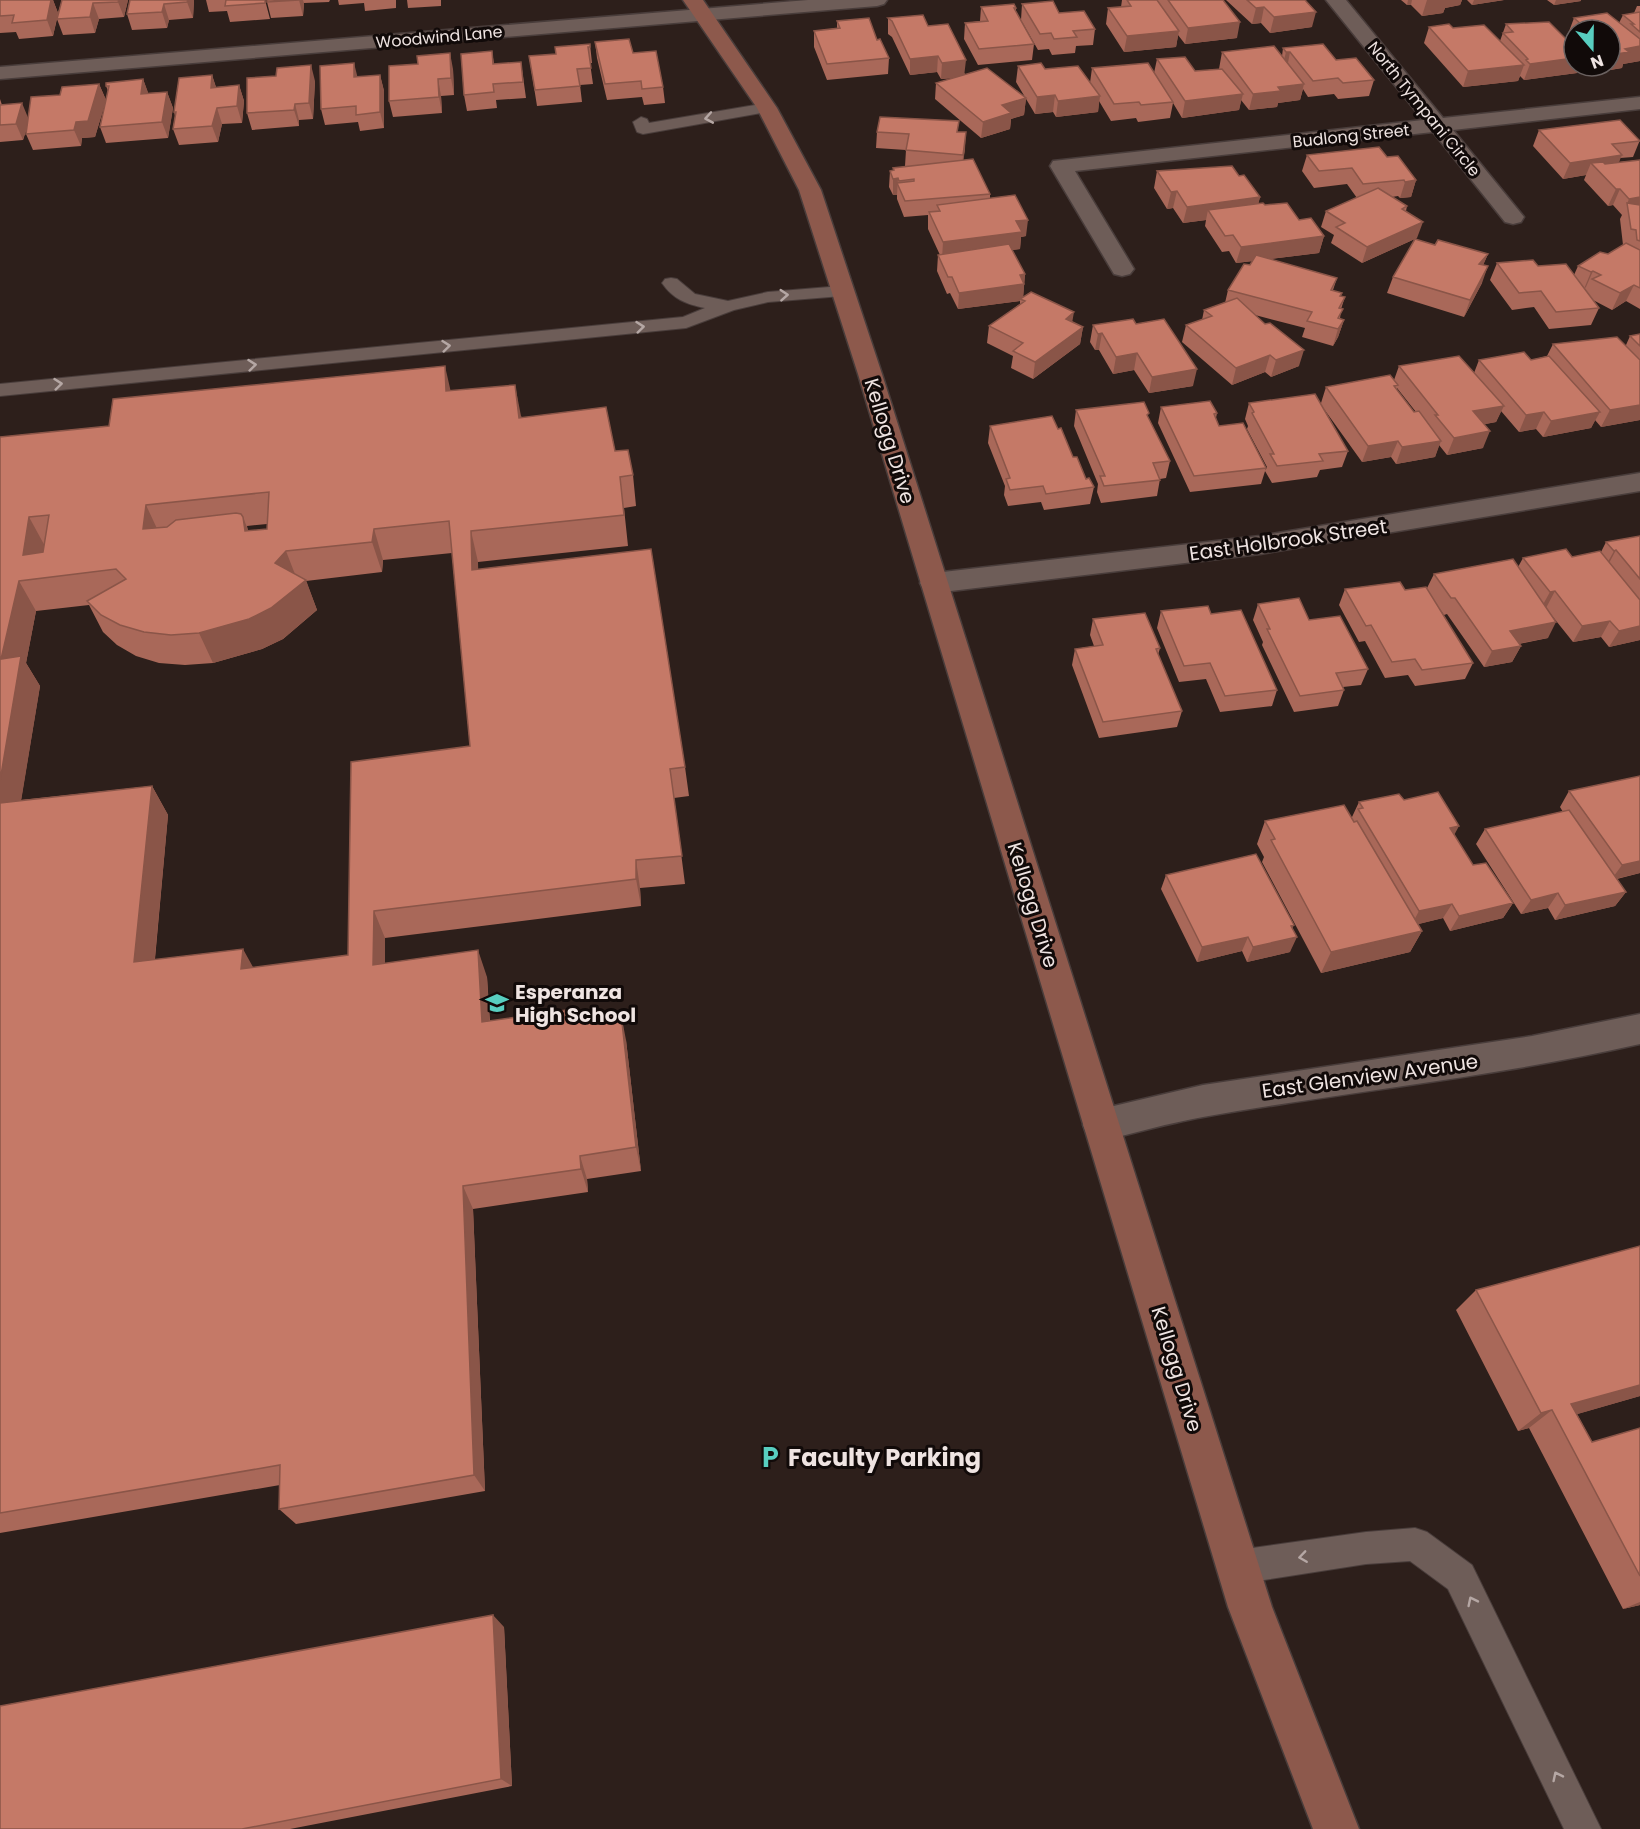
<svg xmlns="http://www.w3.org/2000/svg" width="1640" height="1829" font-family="Poppins,sans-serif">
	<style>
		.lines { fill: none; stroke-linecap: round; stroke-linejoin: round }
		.lane-casing { stroke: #493d3b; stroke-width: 2 }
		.street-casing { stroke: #493d3b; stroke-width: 3 }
		.secondary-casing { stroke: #493d3b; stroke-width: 3 }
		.lane { fill: #6e5d58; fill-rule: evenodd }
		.street { fill: #6e5d58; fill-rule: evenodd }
		.secondary { fill: #8d594c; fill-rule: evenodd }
		.wall { fill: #a96859; fill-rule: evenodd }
		.shaded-wall { fill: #8a5548 }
		.building { fill: #c57967; stroke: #8a5548; stroke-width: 1.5; fill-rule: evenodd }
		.oneway { stroke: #b5a7a4 }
		.labels { text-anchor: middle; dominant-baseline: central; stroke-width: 6; stroke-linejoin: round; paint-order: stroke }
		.far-street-label { font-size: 16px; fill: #efe4e2; stroke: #110a09 }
		.street-label { font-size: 20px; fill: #efe4e2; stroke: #110a09 }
		.poi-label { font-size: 20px; font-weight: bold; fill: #efe4e2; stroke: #110a09; text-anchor: start }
		.near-poi-label { font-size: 24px; font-weight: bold; fill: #efe4e2; stroke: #110a09; text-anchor: start }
	</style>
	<rect width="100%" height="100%" fill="#2d1f1b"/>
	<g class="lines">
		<g class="lane-casing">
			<path id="lane" d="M767,103l6,2 2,3 -2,3 -130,23 -6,-2 -4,-10 8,-5 6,2 2,4z
				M671,278l6,1 18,15 33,7 40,-9 74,-6 6,1 3,4 -3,4 -6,1 -74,6 -34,8 -48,18 -686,68v-12l683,-67 22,-9c-19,-4 -32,-9 -43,-25l3,-4z
				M1415,1528l12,4 45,33 129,264h-37l-116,-240 -38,-28 -44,3 -128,20 -12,-5 -5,-12 5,-12 12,-5 128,-18z"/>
		</g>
		<g class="street-casing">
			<path id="street" d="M808,0h79l-3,4 -7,2 -877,73v-12z
				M1326,0h20l97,118 197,-21v12l-187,21 71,87 -3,5 -8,2 -8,-2 -72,-90 -358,39 59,98 -4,5 -8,2 -8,-2 -64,-108 3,-5 370,-41z
				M1640,473v18l-380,63 -326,39 -10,-3 -4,-7 4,-7 10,-3 326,-37z
				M1640,1014v30c-144,33 -291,47 -437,73 -34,6 -68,16 -102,24l-13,-4 -5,-12 5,-12 13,-4 102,-24 329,-49z"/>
		</g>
		<g class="secondary-casing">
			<path id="secondary" d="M683,0h20l74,108 44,82 61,184 390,1233 87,222h-46l-85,-222 -370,-1233 -59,-184 -42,-82z"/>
		</g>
		<use href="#lane" class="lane"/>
		<use href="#street" class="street"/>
		<use href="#secondary" class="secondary"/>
	</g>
	<path class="wall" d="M0,0h53l5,13 4,-13h66l-4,17 -25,2 -4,14 -32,2 -6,-16 -4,17 -34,3 -3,-7 -16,1z
		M130,0h64l-1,18 -24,2 -2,8 -35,2 -5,-16z
		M206,0h59l5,19 -40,3 -3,-11 -18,1z
		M267,0h63l-1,2 -25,1 -1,13 -32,2 -4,-16z
		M338,0h58v8l-31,3 -1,-8 -25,2z
		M407,0h34v6l-33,2z
		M1122,0h38v4v-4h63l14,38 -52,6 -7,-9 -2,12 -52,5 -18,-28 2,-16 13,-1z
		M1226,0h79l7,27 -42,6 -9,-10 -9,1z
		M1401,0h61l-2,5 -15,3 -2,5 -21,3 -11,-11h-4z
		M1467,0h37l-32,5z
		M1547,0h34v1l-27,4z
		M1022,4l37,9 36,16 -2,16 -17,1 -1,7 -23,2 -3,-6 -11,1 -17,-30z
		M1637,6h3v55l-17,3 -1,4 -30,5 -7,-7h25v-36h-36v36h6l-3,7 -53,7 -4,-4 -2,5 -55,6 -39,-44 5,-16 24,1 47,13 6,-17 66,21 2,-6 -6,-5 6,-16 45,5 4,-8 11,-2z
		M981,7l35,1v3l18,33 -2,16 -54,5 -14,-26 1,-16 15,-2z
		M888,18l40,8 37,48 61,24 -2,17 -13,4 -1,10 -29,9 -46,-39 1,-16 17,-5 -12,1 -4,-7 -27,3 -18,-38 -4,-3z
		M837,21l40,19 12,18 -1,16 -61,6 -13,-33v-16l23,-3z
		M595,42l38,11 30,34 2,16 -21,2 -2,-8 -35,3 -10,-42z
		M590,44l2,19h-2l3,21 -13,1 2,17 -45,4 -8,-50 27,-2z
		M1283,48l53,12 38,20 -5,16 -31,3 -4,-5 -26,3 -5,-8 -3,11 -22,3 -1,4 -28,3 -8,-10 -2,10 -57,8 -9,-15 -3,15 -32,4 -2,-4 -25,3 -12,-20 -1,11 -42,5 -3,-5 -18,2 -19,-32 2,-16 27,3 45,14 2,-15 62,5 3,-14 38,12 24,-2 3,-17 60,4z
		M492,51l2,13 27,-2 5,36 -30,2 1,8 -30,3 -3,-16z
		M453,69l1,26 -13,1 1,17 -49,4 -4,-16z
		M212,75l4,12 23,-2 5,16 -2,22 -20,1 -4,18 -39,3 -6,-16 2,-13 -1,-4z
		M380,75l4,16v37l-24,3 -2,-9 -33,3 -4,-16 37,-32z
		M143,79l5,14 19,-1 6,16 -5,30 -62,5 -6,-16 8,-36 -2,-5z
		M315,81l-2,38 -14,1v6l-47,4 -5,-17z
		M99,84l7,16 -11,37 -13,1 -1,8 -48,4 -7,-16 1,-6 -4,12 -23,2v-43l2,6 26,13 32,-23z
		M1539,130l101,10 -7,17 -13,1 -1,4 21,-2v149l-14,-8 -14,9 -19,-10 6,8 -8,17 -42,4 -15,-22 -22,3 -22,-30 7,-17 41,3 36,9 4,-9 30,-12 15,-9 -3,-26 2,-4 -9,-10 -5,1 -24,-26 2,-5 -23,4 -30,-33z
		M877,132h81l7,17 -2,11 27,34v4l36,38 -5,1 -1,12 -8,1 13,24 -2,23 60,30 -3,17 -47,35 -22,-11 2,-12 -26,-13 2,-17 31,-22v-3l-62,8 -8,-16 -3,1 -10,-23 1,-16h2l-12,-26v-14l-24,2 -7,-18v-4h-4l-4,-8 1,-16 3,-1v-2l15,-2h-3l1,-16 -30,-2z
		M1307,155l80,2 29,23 -5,17 -11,1 -2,-2 -6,1 15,9 -1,5 11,27 -55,25 -31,-20 3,-8 -13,-8 5,-16 31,-13 -10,-14 -33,4 -12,-17z
		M1157,171l82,5 21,21 -2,7 41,16 25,16 -5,17 -49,6 67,19 -4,12 8,6 4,1 -4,12 -1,10 4,1 -6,17 -5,9 -31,-9 3,-9 -50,-13 44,51 -28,11 -6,-5 -33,13 -50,-43 4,-17 16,-5 2,-10 21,-7 3,-13 25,-29 -17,2 -7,-12 -7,1 -17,-26 1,-6 -23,3 -10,-15 -6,1 -13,-21z
		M1435,245l53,9 -5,11 -1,18 -18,34 -77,-24 6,-16z
		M1136,324l57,62 -44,7 -15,-23 -21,4 -14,-24h-4l-5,-8 3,-17z
		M1640,334v86l-39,7 -6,-7 -4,8 -48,9 -7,-8 -17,3 -18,-21 -5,11 -11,2 -2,24 -36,7 -8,-10 -4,12 -39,7 -5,-7 -29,5 -38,-53 24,42 -6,16 -22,3 -3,7 -45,6 -7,-12 2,-4 -20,-38 1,-3 -3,-7 4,-16h72l5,-16 68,-7 5,-14 75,7 5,-13h52l16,-4 6,-12 73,1 4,-9zM1397,388l19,24h-2l-17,-22z
		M451,391l164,60 18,24 3,31 -12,2 4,38 -150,16v8l207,197 4,29 -15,2 11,86 -45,4 1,18 -256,32v25l102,14 3,44 76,-11 3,12 57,18 15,131 -54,8 1,13 -115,17 12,282 -189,33 -17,-15 1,-24 -280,48v-1096zM267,524v5l-19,2 -1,-5zM452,553l18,193 -122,209 -94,13 -99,-9 13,-144 -16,-29 -131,14 19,-114 -14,-23 10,-52 53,-6 14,27 14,13 19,11 23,7 26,2 28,-2 49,-14 21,-10 34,-29 -11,-29 76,-9 1,-12z
		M1161,407l56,6 -1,5 3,8 47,42 -5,16 -71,8 -32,-69z
		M1076,410l72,7 22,44 -4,17 -6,1 -3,17 -56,7 -4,-11 1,-8 -24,-58z
		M990,426l68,3 15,28 13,22 8,8 -4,17 -46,6 -3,-8 -33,4 -4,-11 1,-9 -17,-43z
		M1640,536v104l-31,7 -8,-10 -28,5 -24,-30 -1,26 -29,6 2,2 -9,16 -28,5 -37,-53 -3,1 -4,-6 33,54 -8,16 -50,7 -7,-11 -23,3 -20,-37 -6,1 -20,-37 6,-16 60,1 22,-2 7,-14 84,-7 5,-9 49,-1 29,-5 5,-10z
		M1258,604l51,16 59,49 -7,16 -18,2 1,3 -6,16 -44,6 -32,-67 1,-3 -10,-22z
		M1161,611l116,79 -5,16 -52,6 -14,-33 -27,3 -22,-54z
		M1093,619l67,29 -2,7 24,56 -5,16 -78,11 -27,-73 3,-16 19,-3 -4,-11z
		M1640,776v97l-23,6 9,13 -11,14 -60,14 -7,-12 -27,6 -45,-70 9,-15 78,-17 -3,-5 9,-16z
		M1404,800l50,35 19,30 40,38 -10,15 -53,13 -7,-13 -25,6 4,7 -12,21 -89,21 -59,-111 2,-5 -7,-13 8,-23 87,-1v-3l7,-15z
		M1166,875l126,54 -2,23 -43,10 -5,-11 -45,11 -36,-73z
		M1640,1246v150l-63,18 15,28 48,-14v177l-17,4 -94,-181 -11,3 -62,-121 20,-20z
		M504,1627l8,159 -222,43h-290z"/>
	<path class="shaded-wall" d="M51,0h2l5,13 -5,23 -6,-16z
		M119,0h9l-4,17 -6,-15z
		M188,0h6l-1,18 -6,-16z
		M299,0h4l1,3 -1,13z
		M1408,0h4l-1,5h-4z
		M1427,0h35l-2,5 -15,3 -2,5 -21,3z
		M1474,0h30l-32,5z
		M1556,0h25v1l-27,4z
		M93,3l6,16 -4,14 -5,-16z
		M164,4l5,16 -2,8 -5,-16z
		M1264,7l-3,16 -9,1 4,-16z
		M1316,12l-4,15 -42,6 4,-16z
		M1240,22l-3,16 -52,6 3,-16z
		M1179,31l-3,16 -52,5 3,-16z
		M1640,46v15l-17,3 -1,4 -30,5 2,-7h16v-11l15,-6z
		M1286,52h4l-3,16h-5z
		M450,53l3,16 1,26 -3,-17z
		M938,56l-1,16 -27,3v-16z
		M1574,58v8h6l-3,7 -53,7 6,-16z
		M966,60l-2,17 -23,2 1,-16z
		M354,63l4,16 -4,-2z
		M311,65l4,16 -2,38 -4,-16z
		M1524,65l-6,16 -55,6 5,-16z
		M212,75l5,16 -6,-3z
		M380,75l4,16v37l-4,-16z
		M143,79l6,16 -8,-1z
		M438,79l3,17 1,17 -3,-16z
		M99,84l7,16 -11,37 -13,1 -1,8 -7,-16 2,-8z
		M1304,84l-4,16 -22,3 -1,4 -28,3 4,-16 25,-7z
		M239,85l5,16 -2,22 -5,-17z
		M167,92l6,16 -5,30 -6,-16z
		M1243,94l-4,16 -57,8 3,-17z
		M1055,95l-2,17 -18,2 2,-17z
		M1100,96l-2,16 -42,5 2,-16z
		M1026,98l-2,17 -13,4 -1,10 -29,9 2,-16 19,-17z
		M22,103l7,17 -6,20 -7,-16z
		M295,104l4,16v6l-5,-16z
		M217,108l5,16 -4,18 -6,-16z
		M966,132l-1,17 -3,22 1,-16z
		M1622,155l-7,16 -24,-8 -5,12 -23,4 7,-16z
		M898,178l-1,17h-4v-16z
		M1416,180l-5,17 -11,1 5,-16z
		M1616,189h4l-7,16 -5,1z
		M1177,191l-4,17 -6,1 4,-17z
		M1260,197l-4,17 -48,-4 -2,10 -23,3 4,-16z
		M1640,197v16l-13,-9 2,-5z
		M1028,220l-2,16 -5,1 -1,12 -78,10 1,-17 73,-21z
		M1423,222l-6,16 -55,25 5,-16z
		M1324,236l-5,17 -83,10 5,-16z
		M1488,254l-7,16 -2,-6z
		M1488,266l-6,17 -18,34 6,-17z
		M1593,271l-7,16 -2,2 7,-17z
		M1025,274l-2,26 -3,-1v2l-62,8 1,-16z
		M1634,285l-8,16 -14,9 8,-17z
		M1074,312l-3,17 -5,-10z
		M1344,320l-6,17 -5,9 5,-17z
		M1083,327l-3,17 -47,35 2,-17z
		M1102,333l-3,17h-4l3,-16z
		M1304,350l-5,16 -28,11 5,-17z
		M1137,353l-3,17 -21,4 3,-17z
		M1270,355l-5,17 -33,13 4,-17z
		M445,366l7,31 -6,-6z
		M1197,369l-4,17 -44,7 3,-16z
		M515,385l6,31 4,33 -6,-31z
		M1640,405v15l-39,7 9,-17z
		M1504,406l-8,16 -30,6 7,-17z
		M1544,412l-8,17 -17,3 7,-17z
		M1600,412l-9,16 -48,9 8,-16z
		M1490,431l-7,17 -36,7 7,-17z
		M1398,441l-7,16 -29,5 6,-16z
		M1441,441l-6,16 -39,7 6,-17z
		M146,505l14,30 -17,-6z
		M29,517l17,31 -10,31 -13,-24z
		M243,517l12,31 -10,-17z
		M374,529l9,31 -1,12 -10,-30z
		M471,531l7,31 1,39 -7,-31z
		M1616,550l-9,17h-2l9,-16z
		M286,551l12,31 -23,-19z
		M306,580l11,30 -34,29 -21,10 -49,14 -14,-30z
		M19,581l17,30 -10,52 14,23 -24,146 -16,-24v-27l1,-122z
		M1555,591l-9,17h-5l9,-16z
		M1610,621l-9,16 -28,5 9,-16z
		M1556,622l-8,16 -47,9 9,-16z
		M1640,626v14l-31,7 10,-16z
		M1521,646l-9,16 -28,5 8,-16z
		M152,786l16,29 -16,174 -18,-27z
		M1459,826l-8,15 -1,-13z
		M636,860l4,28 1,18 -5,-27z
		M1640,861v12l-29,7 11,-15z
		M1626,892l-11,14 -60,14 10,-15z
		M1558,893l-10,15 -27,6 10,-14z
		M1513,903l-10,15 -53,13 9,-15z
		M1452,904l-9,14 -32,8 8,-15z
		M374,911l11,27v53l-12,-26z
		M1294,925l-7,15 10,-3 -7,15 -43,10 6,-15z
		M1422,931l-12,21 -89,21 10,-21z
		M1248,937l-6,14 -45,11 5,-15z
		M243,949l15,27 -17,-7z
		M478,950l9,27 4,71 -9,-26z
		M621,1014l5,26 15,131 -5,-24z
		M580,1156l7,23 1,13 -7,-23z
		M463,1186l10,23 12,282 -11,-16z
		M1640,1385v11l-83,24 14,-16z
		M1552,1410l-23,18 -11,3 23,-18z
		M1640,1602v3l-17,4z
		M493,1615l11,12 8,159 -11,-7z"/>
	<path class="building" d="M0,0h51l-4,20 -35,3 2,-8 -14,1z
		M62,0h57l-1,2 -25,1 -3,14 -33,2z
		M130,0h58l-1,2 -23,2 -2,8 -35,2z
		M226,0h39v3l-40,3z
		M267,0h32l-32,2z
		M1127,0h30l22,31 -52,5 -19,-28 23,-2z
		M1168,0h55l17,22 -52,6z
		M1247,0h58l11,12 -42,5 -10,-10 -8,1z
		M1053,1l6,12 25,-2 11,18 -22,2 4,6 -23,2 -3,-6 -11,1 -18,-30z
		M1014,4l2,4h-2l20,36 -55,5 -14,-26 23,-2 -7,-14z
		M1640,12v20l-9,-8h3l-11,-9z
		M1607,13l33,26v7l-15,3 4,3 -19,3v-25h-22l-14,-12z
		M923,15l5,11 20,-2 18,36 -24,3 -4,-7 -28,3 -18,-38 -4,-3z
		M869,18l8,22 3,-1 9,19 -62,6 -13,-33 26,-3 -3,-7z
		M1549,22l25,25v11l-44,6 -4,-4 2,-1 -25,-26 10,-1 -7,-8z
		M1449,24l4,4 31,-3 40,40 -56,6 -39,-44z
		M629,39l4,14 23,-2 7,36 -21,2 -1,-8 -36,3 -10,-42z
		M590,44v3h-2l3,21 -14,1 3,17 -45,4 -6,-34 27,-2 -1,-7z
		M1323,44l13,16 20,-2 18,22 -31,3 -5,-5 -25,3 -23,-29h-4l-3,-4z
		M1274,46l30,38 -26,3 3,4 -28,3 -31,-42z
		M492,51l1,13 28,-2 2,20 -30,2 1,8 -30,3 -3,-41z
		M450,53l1,25 -13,1 1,18 -50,4v-35l29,-2 -1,-8z
		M1185,57l10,14 27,-2 21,25 -58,7 -28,-42z
		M354,63v14l26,-2v37l-24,3v-9l-35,3 -1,-43z
		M1041,63l4,6 33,-3 22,30 -42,5 -3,-6 -18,2 -19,-31z
		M1148,63l25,39 -32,3 -2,-3 -25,2 -22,-36z
		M311,65l-2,38 -14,1 -1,6 -47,3v-35l29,-2 1,-8z
		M987,68l39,30 -24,7 9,8 -28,9 -47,-39z
		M212,75l-1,13 28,-3 -2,21 -20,2 -5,18 -39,3 3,-17h-2l5,-34z
		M143,79l-2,15 26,-2 -5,30 -62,5 9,-41h-3v-3z
		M99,84l-11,37 -12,1 -2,8 -48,4 5,-37 29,-2 2,-8z
		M22,103l-6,21 -16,1v-20z
		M880,117l79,4 -2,11h9l-3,23 -57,-5 3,-16 -32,-2z
		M1620,120l20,21 -28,3 10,11 -52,8 -31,-33z
		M1379,147l8,10 11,-1 18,24 -11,2 -1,-2 -41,4 -11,-16 -33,3 -12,-16z
		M973,159l17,35 -85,7 -8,-18 17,-2v-2l-15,2 -1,-3 -5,1 -3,-8 4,-1 -1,-2z
		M1640,160v37l-11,2 -9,-10h-4l-25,-26 12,-1 2,2z
		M1232,166l7,10 5,-1 16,22 -73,10 -10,-16 -6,1 -14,-21z
		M1378,188l29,18 -5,3 21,13 -56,25 -31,-20 9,-4 -19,-12z
		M1015,195l13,25 -12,1 6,11 -79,10 -14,-30 11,-1 -3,-6z
		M1263,203l2,2 22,-2 12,17 12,-2 13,18 -83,11 -8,-12 -8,1 -17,-26z
		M1627,203l13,2v36l-3,-1 -1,-10 -5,-1z
		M1415,239l20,6 3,-5 50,14 -9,10 9,2 -18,34 -77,-23z
		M1626,243l14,7v38l-6,-3 -14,8 -28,-14 9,-4 -8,-4 -2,1 -13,-6 22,-14 8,2z
		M1009,244l16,30 -5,1 4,9 -65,9 -7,-16h-4l-10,-22z
		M1256,255l81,23 -6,12 11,3 -2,3 5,1 -6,11 4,1 -5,9 6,2 -6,9 -31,-8 5,-9 -84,-22 16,-26 6,1z
		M1533,260l5,6 28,-2 33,44 -43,4 -15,-21 -22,2 -22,-30z
		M1031,292l43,20 -8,7 17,8 -48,35 -22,-11 10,-8 -34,-17 36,-25 -5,-2z
		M1237,298l28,26 5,-1 34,27 -28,10 -6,-5 -34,13 -50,-43 26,-9 -8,-6z
		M1133,319l3,5 28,-5 33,50 -45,8 -15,-24 -21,4 -14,-24 -4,1 -5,-9z
		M1640,334v12l-10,-10z
		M1617,337l23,23v45l-30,5 -57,-66z
		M1524,352l7,8 18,-4 51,56 -49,9 -7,-9 -18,3 -47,-55z
		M1459,356l45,50 -31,5 17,20 -36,7 -19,-23h3l-39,-49z
		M445,366l1,25 69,-6 4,33 87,-11 9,44 13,-1 5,25 -13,2 4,38 -153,16 1,39 179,-21 34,218 -15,2 12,87 -46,4v19l-262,32 -1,54 105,-15 4,72 84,-12 1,12 54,-8 15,133 -56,9 1,13 -118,17 11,289 -195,34 1,-44 -280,48v-710l152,-17 -18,176 109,-13 -2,20 107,-14 3,-193 119,-16 -21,-225 -75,8 -2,13 -86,9 -11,12 31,17 -35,28 -22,11 -50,14 -28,2 -27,-3 -24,-7 -19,-10 -14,-14 39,-22 -10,-10 -97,12 -18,78 20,-3 -21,125v-344l109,-11 4,-27zM269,492l-2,37 -22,2 -2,-14 -2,-3 -5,-1 -60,7 -9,7 -24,2 3,-24zM49,515l-6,37 -20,3 6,-38z
		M1390,375l8,10 -4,1 20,26 5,-1 22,30 -39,6 -4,-6 -30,5 -42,-59z
		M1315,394l33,57 -29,3 4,7 -46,5 -7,-12h4l-22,-41 2,-1 -5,-9z
		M1210,401l7,12 -3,1 5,12 24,-3 23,45 -72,8 -33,-69z
		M1144,402l5,11 -2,2 23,46 -17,2 7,17 -56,6 -4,-10h5l-29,-66z
		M1052,416l6,13 3,-1 12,29h4l9,22 3,-1 5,9 -48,7 -3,-8 -33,4 -4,-11 4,-1 -20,-52z
		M1640,536v43l-24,-29 -2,1 -8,-9z
		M1566,549l6,8 28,-6 40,49v26l-21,5 -9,-10 -28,5 -27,-35 -5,1 -27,-34z
		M1513,559l43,63 -46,9 11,15 -29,5 -37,-53h-4l-17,-24z
		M1400,582l5,8 21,-3 47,76 -51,7 -7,-11 -23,3 -21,-37 -5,1 -21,-37z
		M1299,598l10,22 31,-4 28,53 -32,4 8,17 -44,6 -33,-67h3l-12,-25z
		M1208,606l3,8 30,-4 36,80 -52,6 -15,-33 -26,3 -23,-55z
		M1145,613l15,35 -4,1 26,62 -79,11 -28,-73 28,-4 -10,-26z
		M1640,776v85l-18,4 -53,-74z
		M1438,792l21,34 -9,2 23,37 13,-2 27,40 -54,13 -7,-12 -33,7 -61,-102 5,-1 -4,-6 40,-8 5,6z
		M1344,805l10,17 3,-1 65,110 -91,21 -60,-112 4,-1 -10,-18z
		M1569,810l57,82 -61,13 -7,-12 -27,7 -46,-71z
		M1256,854l38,71 -3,1 6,11 -44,10 -5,-10 -46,10 -36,-72z
		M1640,1246v139l-69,19 21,38 48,-14v148l-88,-166 -11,3 -65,-123z
		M493,1615l8,164 -259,50h-242v-123z"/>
	<defs><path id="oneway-chevron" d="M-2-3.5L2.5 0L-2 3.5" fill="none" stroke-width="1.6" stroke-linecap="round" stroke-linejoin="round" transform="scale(1.5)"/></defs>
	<g class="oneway">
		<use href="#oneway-chevron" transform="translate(709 118) rotate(170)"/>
		<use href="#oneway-chevron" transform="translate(784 295) rotate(-4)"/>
		<use href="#oneway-chevron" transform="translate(640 327) rotate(-6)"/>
		<use href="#oneway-chevron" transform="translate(446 346) rotate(-6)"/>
		<use href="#oneway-chevron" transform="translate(252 365) rotate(-6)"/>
		<use href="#oneway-chevron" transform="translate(58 384) rotate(-6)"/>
		<use href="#oneway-chevron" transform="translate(1303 1557) rotate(172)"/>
		<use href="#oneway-chevron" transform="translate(1472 1601) rotate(-116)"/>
		<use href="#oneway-chevron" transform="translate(1557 1776) rotate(-116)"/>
	</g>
	<defs>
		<g id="school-bare" transform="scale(1.8)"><path d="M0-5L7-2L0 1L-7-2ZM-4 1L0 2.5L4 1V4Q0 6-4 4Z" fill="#58cec0" stroke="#110a09" stroke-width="2.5" paint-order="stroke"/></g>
		<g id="parking-bare" transform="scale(1.8)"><path d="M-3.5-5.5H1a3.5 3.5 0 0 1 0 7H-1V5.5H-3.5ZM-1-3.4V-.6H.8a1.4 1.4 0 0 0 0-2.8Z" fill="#58cec0" stroke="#110a09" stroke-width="2.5" paint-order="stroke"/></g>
	</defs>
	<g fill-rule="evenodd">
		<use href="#school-bare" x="497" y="1003"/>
		<use href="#parking-bare" x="770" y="1457"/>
	</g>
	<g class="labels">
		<g class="far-street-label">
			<text transform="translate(439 37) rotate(-5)">Woodwind Lane</text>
			<text transform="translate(1424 109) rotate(51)">North Tympani Circle</text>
			<text transform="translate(1351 136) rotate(-6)">Budlong Street</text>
		</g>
		<g class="street-label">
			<text transform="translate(890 441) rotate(73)">Kellogg Drive</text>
			<text transform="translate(1288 540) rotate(-8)">East Holbrook Street</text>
			<text transform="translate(1033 905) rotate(73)">Kellogg Drive</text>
			<text transform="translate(1370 1076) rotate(-8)">East Glenview Avenue</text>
			<text transform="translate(1177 1369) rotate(73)">Kellogg Drive</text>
		</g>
		<g class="poi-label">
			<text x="515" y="992">Esperanza<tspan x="515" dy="23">High School</tspan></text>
		</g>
		<g class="near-poi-label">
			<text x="788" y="1457">Faculty Parking</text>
		</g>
	</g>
	<g transform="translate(1592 48) rotate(160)"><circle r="28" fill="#110a09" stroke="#6a6160" stroke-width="1.5"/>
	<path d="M0-4.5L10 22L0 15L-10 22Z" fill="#58cec0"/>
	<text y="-9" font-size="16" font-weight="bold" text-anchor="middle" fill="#efe4e2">N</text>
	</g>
</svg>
